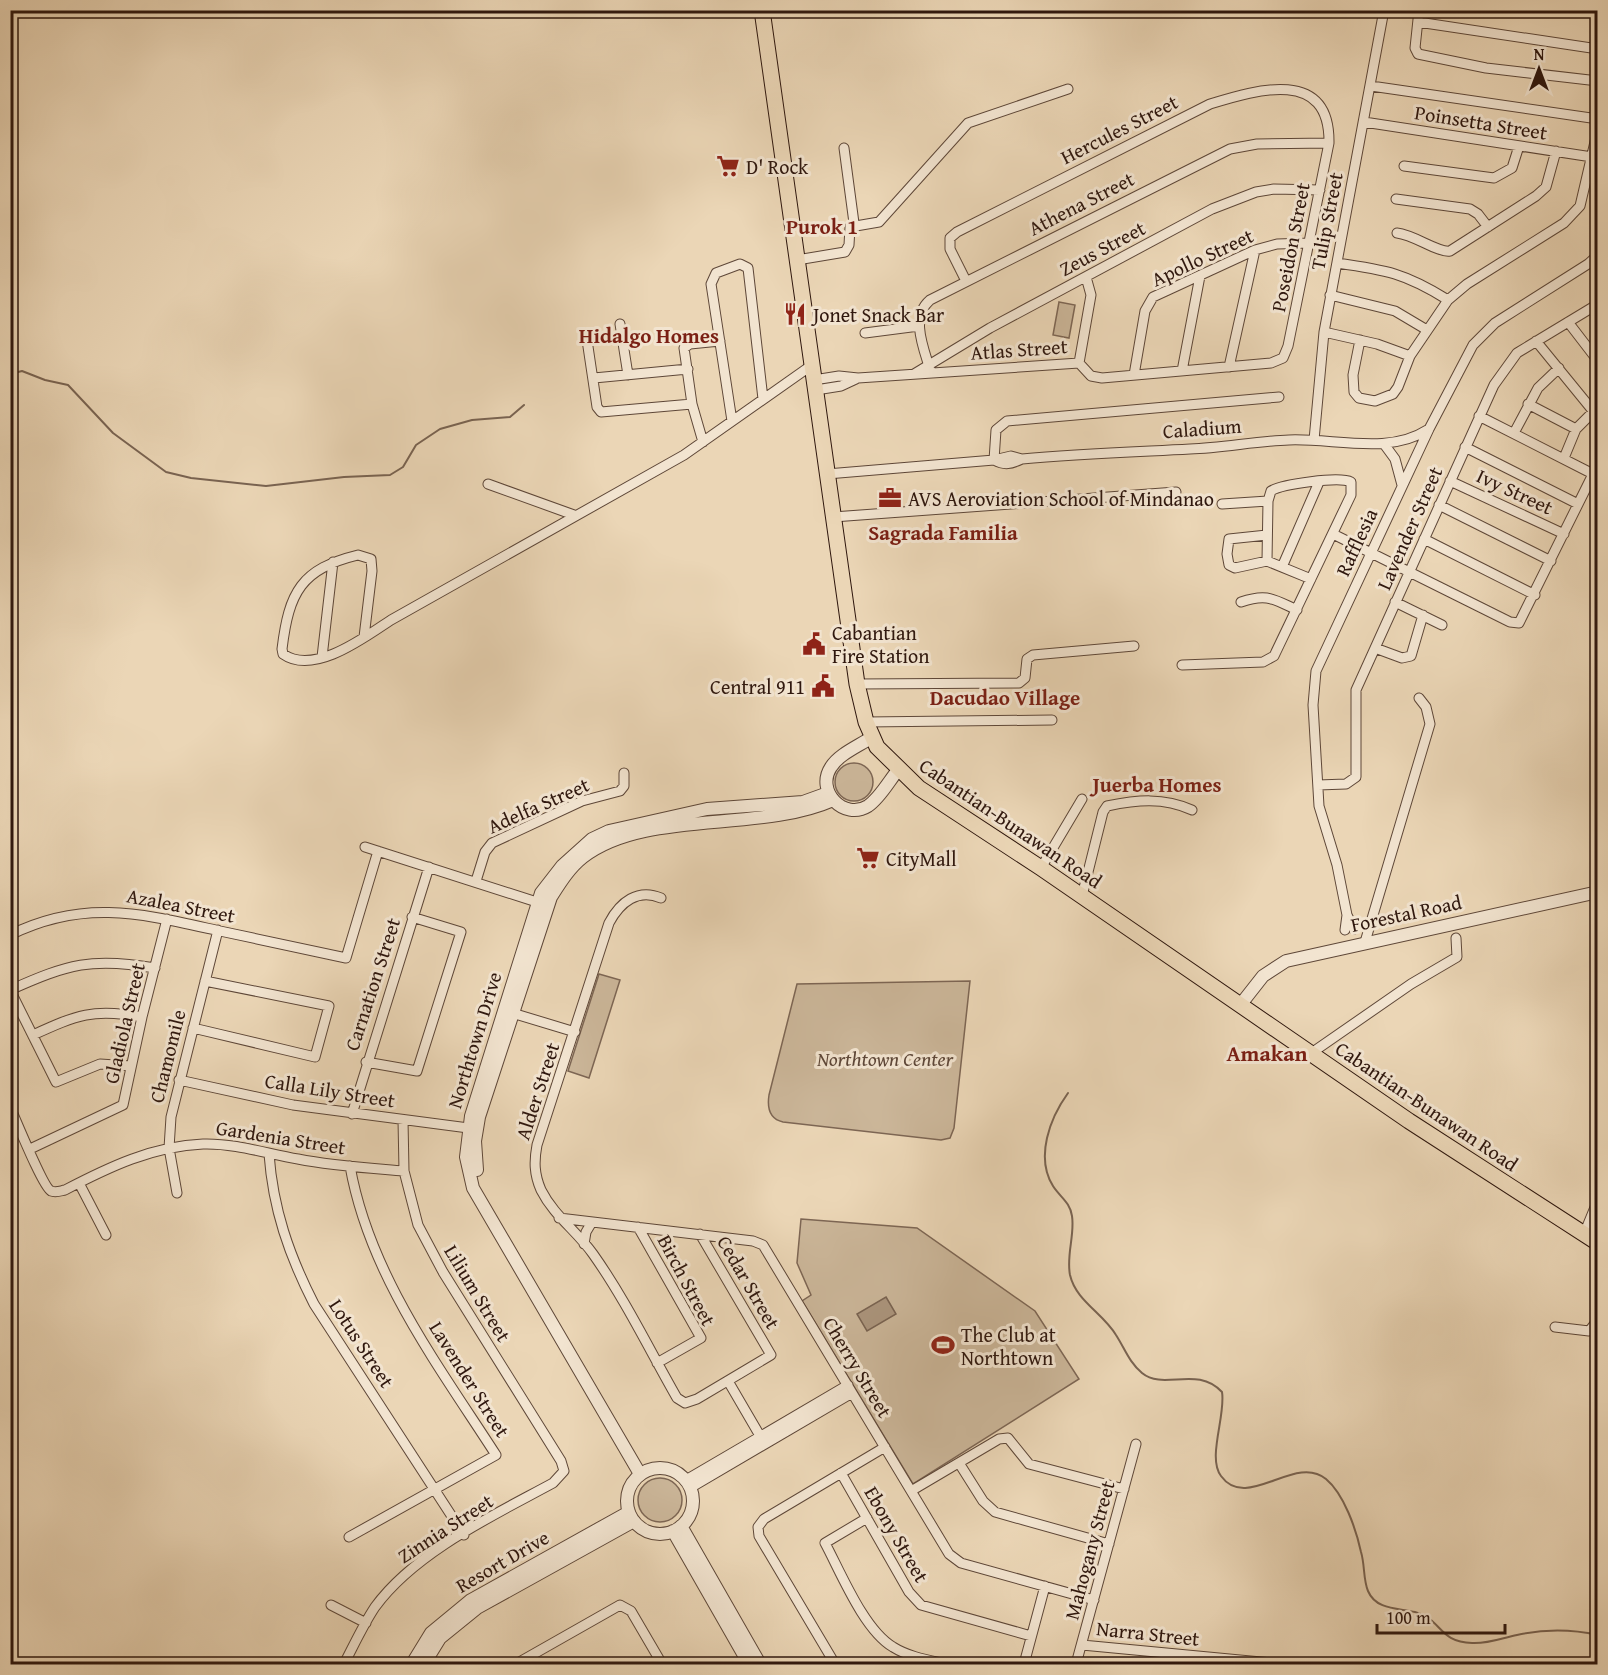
<svg xmlns="http://www.w3.org/2000/svg" width="1608" height="1675" font-family="'Gentium Book Plus',serif">
	<style>
		.green { fill: #cbb699; stroke: #7d6654; stroke-width: 1.5 }
		.water { fill: #ab957d; stroke: #796351; stroke-width: 1.5 }
		.lines { fill: none; stroke-linecap: round; stroke-linejoin: round }
		.stream { stroke: #796351; stroke-width: 2 }
		.minor-casing { stroke: #5e4738; stroke-width: 11 }
		.tertiary-casing { stroke: #5e4738; stroke-width: 14 }
		.primary-casing { stroke: #2f170e; stroke-width: 17 }
		.minor { stroke: #f2e4d0; stroke-width: 9 }
		.tertiary { stroke: #f2e4d0; stroke-width: 12 }
		.primary { stroke: #ebd6b6; stroke-width: 15 }
		.labels { text-anchor: middle; dominant-baseline: central; stroke-width: 6; stroke-linejoin: round; paint-order: stroke }
		.street-label { font-size: 20px; fill: #2f170e; stroke: #f2e4d0 }
		.poi-label { font-size: 20px; fill: #2f170e; stroke: #f2e4d0; text-anchor: start }
		.park-label { font-size: 20px; font-style: italic; fill: #5e4738; stroke: #f2e4d0 }
		.neighbourhood-label { font-size: 21px; font-weight: bold; fill: #7a1f14; stroke: #f2e4d0 }
		.quarter-label { font-size: 22px; font-weight: bold; fill: #7a1f14; stroke: #f2e4d0 }
	</style>
	<rect width="100%" height="100%" fill="#ebd6b6"/>
	<filter id="stains"><feTurbulence type="fractalNoise" baseFrequency=".00333" numOctaves="4"/><feColorMatrix values="0 0 0 0 .2 0 0 0 0 .09 0 0 0 0 .02 0 0 0 .5 -.17"/></filter>
	<radialGradient id="worn" r=".72"><stop offset=".6" stop-color="#630" stop-opacity="0"/><stop offset="1" stop-color="#630" stop-opacity=".3"/></radialGradient>
	<path class="green" d="M1059,302l16,3 -6,33 -16,-3z
		M835 782a19 19 0 1 1 38 0a19 19 0 1 1-38 0Z
		M599,974l21,6 -31,98 -21,-7z
		M970,981l-16,147 -4,10 -9,2 -158,-18c-14,-3 -16,-14 -14,-27l28,-111z
		M801,1219l116,9 118,83 44,68 -166,105 -111,-183 9,-6 -14,-32z
		M638 1500a22 22 0 1 1 44 0a22 22 0 1 1-44 0Z"/>
	<path class="water" d="M886,1297l10,17 -29,17 -10,-17z"/>
	<g class="lines">
		<path class="stream" d="M10,374l12,-3 23,9 23,5 45,48 53,39 25,6 75,8 78,-9 46,-2 13,-8 13,-22 24,-16 32,-9 38,-3 14,-12
			M1068,1093c-18,25 -33,64 -15,93 7,11 17,16 19,30 3,19 -6,39 -2,59 6,26 33,38 46,60 9,14 13,27 26,38 22,18 55,-8 80,19 4,23 -15,66 -1,84 26,36 74,-23 105,3 18,15 30,50 35,73 4,13 2,27 7,39 8,19 30,17 47,21 27,7 23,30 57,31 16,1 30,-5 45,-8 27,-6 54,-6 81,0"/>
		<g class="minor-casing">
			<path id="minor" d="M1419,10l-4,38 3,6 68,14 112,13
				M1589,10l9,2
				M1418,22l180,27
				M1371,86l227,33
				M1364,122l228,35
				M844,148l10,75
				M1404,166l90,12 18,-10 7,-22
				M1396,199l74,10 8,5 10,13
				M1397,233c18,2 41,20 53,18l86,-55 10,-9 10,-36
				M797,260l48,-8 4,-7 1,-18 29,-5 89,-99 100,-34
				M1337,263c49,7 68,10 111,37
				M966,281l-16,-32v-11l7,-6 253,-128c46,-14 120,-37 119,39l-41,203 -5,12 -12,5 -169,15 -11,-2 -12,-13
				M1330,295l65,16 32,19
				M1568,322l30,39
				M620,324l8,51
				M1324,332l53,12 33,12
				M865,333l54,-7
				M587,340l10,67 4,5 91,-8
				M1360,340l-7,35 1,17 5,6 16,3 18,-7 5,-7 12,-31 38,-56 19,-16 97,-61 16,-17 18,-77
				M1536,341l62,76
				M1079,363l12,-68 -5,-18
				M1229,367l26,-117
				M1182,371l18,-95
				M931,373c-6,-22 -22,-55 -1,-73l300,-151 27,-5 72,-1
				M914,374l76,-46 222,-119 44,-17 18,-3 46,1
				M1134,375l11,-64 8,-14 102,-47 22,-6 32,-1
				M594,378l94,-9
				M814,380l25,-4 19,2 221,-15
				M816,390l25,-4 15,-7
				M1528,404l48,25
				M1479,416l114,58
				M732,421l-21,-137 5,-11 24,-9 8,4 15,131
				M1514,433l24,-45 21,-20
				M1314,440l10,-108 60,-322
				M703,442l-11,-38 -8,-56 6,-4 30,-3
				M1384,444l11,15 7,26
				M1465,447l113,57
				M1564,458l12,-29 17,-17
				M994,460c11,6 17,4 28,-1 56,-5 111,-7 168,-10 33,-1 66,-8 99,-9 44,-2 100,15 138,-10
				M994,460l2,-30 11,-9 272,-24
				M827,474l167,-14 17,-4 11,3
				M1450,481l114,53
				M488,484l86,31
				M1222,504l46,-3
				M1439,505l112,56
				M833,517l343,-25
				M1333,534l177,88 9,1 79,-159
				M1267,535l-38,4 -2,15 2,11 6,3 32,-7 44,18
				M1424,539l111,56
				M1282,567l37,-85
				M1241,602c26,-9 32,-3 56,8
				M1395,602l47,23
				M364,637l8,-66 -1,-12 -13,-4c-57,14 -69,37 -76,94l1,5c31,22 82,-17 108,-34l293,-165 128,-90
				M1375,648l27,10 9,-2 12,-41
				M322,657l11,-95
				M1182,665l81,-3 11,-6 77,-161v-13c-11,-6 -69,2 -80,9l-3,10 -1,60
				M857,684l162,-1 6,-5 2,-19 6,-4 101,-9
				M866,722l186,-2
				M1318,785l28,-1 10,-7v-87l138,-305 23,-32 81,-49
				M365,847l178,57
				M1041,868l41,-69
				M476,881l9,-29 7,-9 90,-42 38,-10 4,-5v-13
				M1082,896l21,-84 4,-6c30,-6 56,-9 85,4
				M661,898c-23,-10 -41,4 -52,25l-72,222c-3,16 -3,29 4,45 13,26 36,41 52,64 32,45 57,97 84,144l8,5 12,-4 74,-44 -71,-121
				M1354,929l-7,-14 -10,-50 -18,-59 -6,-101 3,-34 113,-242 44,-84 22,-22 93,-59 10,-9
				M1345,930l2,-15
				M10,935c75,-37 133,-21 210,-4 42,9 84,18 126,27l32,-107
				M1365,942l65,-218 -4,-17 -7,-9
				M10,990l46,92 44,-18 31,2
				M10,990c58,-26 82,-33 145,-22
				M509,1012l66,20
				M193,1028l122,29 14,-51 -124,-25
				M33,1035c44,-20 60,-27 109,-18
				M1310,1054l101,-70 46,-27 -1,-19
				M366,1062l51,9 44,-139 -49,-15
				M179,1080l114,25 183,24
				M10,1107c6,13 33,80 41,84 5,2 9,0 14,-1 44,-23 88,-44 138,-46 32,-1 65,10 95,15 35,7 71,9 106,12
				M352,1114l77,-247
				M30,1149l93,-44 19,-88 25,-98
				M269,1154c4,55 20,101 45,150l150,231
				M79,1183l27,52
				M177,1193l-8,-45 2,-31 47,-187
				M559,1218l194,23 10,4 186,309 12,9 133,37
				M638,1227l63,111 -44,25
				M1584,1234l14,-34
				M584,1244l2,-12 6,-10
				M1555,1327l34,4 9,-11
				M728,1381l35,60
				M959,1463l24,38 12,11 114,32
				M841,1473l68,119 12,13 110,31
				M686,1480l162,-95
				M690,1488l162,-95
				M911,1491l88,-52 9,-1 21,26 95,25
				M867,1518l-42,25c16,30 39,87 68,104 16,10 35,13 53,17
				M349,1537l147,-82c-58,-90 -127,-181 -146,-289
				M331,1605l35,18
				M1082,1645l201,19
				M344,1664c10,-19 19,-39 31,-57 40,-55 119,-92 178,-124l11,-12 -3,-10 -118,-189 -25,-47 -14,-54 -1,-51
				M516,1664l104,-59 11,6 31,53
				M835,1664l-76,-128 -1,-9 6,-8 121,-72
				M1024,1664l21,-78
				M1076,1664l60,-220"/>
		</g>
		<g class="tertiary-casing">
			<path id="tertiary" d="M872,737c-13,9 -33,17 -41,30 -16,24 13,54 37,39 12,-8 21,-25 30,-36
				M1241,1004l22,-28 23,-15 312,-69
				M477,1170l-2,-29 4,-24 72,-220c9,-14 18,-29 32,-40 62,-48 176,-24 250,-57
				M627 1501a33 33 0 1 1 66 0a33 33 0 1 1-66 0Z
				M640,1474l-167,-286 -7,-31 5,-41 70,-223 21,-27 30,-27 17,-8 98,-22 96,-7 25,-9
				M681,1526l79,138
				M673,1531l76,133
				M412,1664l19,-31 40,-33 158,-88
				M424,1664l16,-26 37,-30 157,-87"/>
		</g>
		<g class="primary-casing">
			<path id="primary" d="M762,10l95,674 9,38 11,25 42,41 122,80 368,253 189,122"/>
		</g>
		<use href="#minor" class="minor"/>
		<use href="#tertiary" class="tertiary"/>
		<use href="#primary" class="primary"/>
	</g>
	<defs>
		<g id="supermarket-bare" transform="scale(1.8)"><path d="M-6-5.5h2.5l.6 2H6L4.5 2H-2.5L-4.4-4H-6ZM-1.5 3.2a1.3 1.3 0 1 0 .1 0ZM3 3.2a1.3 1.3 0 1 0 .1 0Z" fill="#8f2418" stroke="#f2e4d0" stroke-width="2.5" paint-order="stroke"/></g>
		<g id="restaurant-bare" transform="scale(1.8)"><path d="M-5-6h1v4h1v-4h1v4h1v-4h1v5L-1.5 .5V6h-2V.5L-5-1ZM5-6V6H3V1.5H1.5Q1.5-4 5-6Z" fill="#8f2418" stroke="#f2e4d0" stroke-width="2.5" paint-order="stroke"/></g>
		<g id="office-bare" transform="scale(1.8)"><path d="M-6-3h4V-5.5h4V-3h4V5H-6ZM-1-4.5V-3h2v-1.5ZM-6 0V1H6V0Z" fill="#8f2418" stroke="#f2e4d0" stroke-width="2.5" paint-order="stroke"/></g>
		<g id="civic-bare" transform="scale(1.8)"><path d="M-.6-6.5H3V-4.5H.6V-3L4-1V1h2V6H-6V1h2V-1L-.6-3ZM-1.2 2.5V6h2.4V2.5Z" fill="#8f2418" stroke="#f2e4d0" stroke-width="2.5" paint-order="stroke"/></g>
		<g id="stadium-bare" transform="scale(1.8)"><path d="M0-5a6.5 5 0 1 0 0 10a6.5 5 0 1 0 0-10ZM-3.5-1.8h7v3.6h-7Z" fill="#8f2418" stroke="#f2e4d0" stroke-width="2.5" paint-order="stroke"/></g>
	</defs>
	<g fill-rule="evenodd">
		<use href="#supermarket-bare" x="728" y="166"/>
		<use href="#restaurant-bare" x="795" y="314"/>
		<use href="#office-bare" x="890" y="498"/>
		<use href="#civic-bare" x="814" y="644"/>
		<use href="#civic-bare" x="823" y="686"/>
		<use href="#supermarket-bare" x="868" y="858"/>
		<use href="#stadium-bare" x="943" y="1345"/>
	</g>
	<g class="labels">
		<g class="street-label">
			<text transform="translate(1481 122) rotate(9)">Poinsetta Street</text>
			<text transform="translate(1119 129) rotate(-27)">Hercules Street</text>
			<text transform="translate(1081 203) rotate(-27)">Athena Street</text>
			<text transform="translate(1326 221) rotate(-79)">Tulip Street</text>
			<text transform="translate(1290 247) rotate(-79)">Poseidon Street</text>
			<text transform="translate(1102 248) rotate(-28)">Zeus Street</text>
			<text transform="translate(1202 257) rotate(-25)">Apollo Street</text>
			<text transform="translate(1019 349) rotate(-4)">Atlas Street</text>
			<text transform="translate(1202 428) rotate(-4)">Caladium</text>
			<text transform="translate(1515 491) rotate(25)">Ivy Street</text>
			<text transform="translate(1409 528) rotate(-66)">Lavender Street</text>
			<text transform="translate(1356 542) rotate(-65)">Rafflesia</text>
			<text transform="translate(538 805) rotate(-24)">Adelfa Street</text>
			<text transform="translate(1011 823) rotate(34)">Cabantian-Bunawan Road</text>
			<text transform="translate(181 905) rotate(11)">Azalea Street</text>
			<text transform="translate(1406 913) rotate(-12)">Forestal Road</text>
			<text transform="translate(372 984) rotate(-72)">Carnation Street</text>
			<text transform="translate(124 1023) rotate(-77)">Gladiola Street</text>
			<text transform="translate(474 1040) rotate(-73)">Northtown Drive</text>
			<text transform="translate(167 1056) rotate(-76)">Chamomile</text>
			<text transform="translate(330 1090) rotate(9)">Calla Lily Street</text>
			<text transform="translate(537 1091) rotate(-72)">Alder Street</text>
			<text transform="translate(1427 1106) rotate(34)">Cabantian-Bunawan Road</text>
			<text transform="translate(281 1137) rotate(9)">Gardenia Street</text>
			<text transform="translate(687 1280) rotate(62)">Birch Street</text>
			<text transform="translate(749 1282) rotate(60)">Cedar Street</text>
			<text transform="translate(478 1293) rotate(59)">Lilium Street</text>
			<text transform="translate(362 1343) rotate(57)">Lotus Street</text>
			<text transform="translate(858 1367) rotate(59)">Cherry Street</text>
			<text transform="translate(470 1379) rotate(58)">Lavender Street</text>
			<text transform="translate(445 1528) rotate(-33)">Zinnia Street</text>
			<text transform="translate(897 1534) rotate(60)">Ebony Street</text>
			<text transform="translate(1089 1550) rotate(-75)">Mahogany Street</text>
			<text transform="translate(502 1561) rotate(-30)">Resort Drive</text>
			<text transform="translate(1148 1633) rotate(6)">Narra Street</text>
		</g>
		<g class="poi-label">
			<text x="746" y="166">D' Rock</text>
			<text x="813" y="314">Jonet Snack Bar</text>
			<text x="908" y="498">AVS Aeroviation School of Mindanao</text>
			<text x="832" y="632">Cabantian<tspan x="832" dy="23">Fire Station</tspan></text>
			<text x="805" y="686" text-anchor="end">Central 911</text>
			<text x="886" y="858">CityMall</text>
			<text x="961" y="1334">The Club at<tspan x="961" dy="23">Northtown</tspan></text>
		</g>
		<g class="park-label">
			<text x="885" y="1058">Northtown Center</text>
		</g>
		<g class="neighbourhood-label">
			<text x="822" y="226">Purok 1</text>
			<text x="649" y="335">Hidalgo Homes</text>
			<text x="943" y="532">Sagrada Familia</text>
			<text x="1005" y="697">Dacudao Village</text>
			<text x="1157" y="784">Juerba Homes</text>
		</g>
		<g class="quarter-label">
			<text x="1267" y="1053">Amakan</text>
		</g>
	</g>
	<rect width="1608" height="1675" fill="none" stroke="#ebd6b6" stroke-width="36"/>
	<rect x="12" y="12" width="1584" height="1651" fill="none" stroke="#2f170e" stroke-width="3"/>
	<rect x="18" y="18" width="1572" height="1639" fill="none" stroke="#2f170e" stroke-width="1.5"/>
	<g transform="translate(1539 69)" stroke="#f2e4d0" stroke-width="4.5" paint-order="stroke">
	<path d="M0-4.5L10 22L0 15L-10 22Z" fill="#2f170e"/>
	<text y="-9" font-size="16" font-weight="bold" text-anchor="middle" fill="#2f170e">N</text>
	</g>
	<path d="M1377 1624v9h128v-9" fill="none" stroke="#2f170e" stroke-width="3"/>
	<text x="1386" y="1624" font-size="18" fill="#2f170e" stroke="#f2e4d0" stroke-width="4.5" paint-order="stroke">100 m</text>
	<rect width="100%" height="100%" filter="url(#stains)"/>
	<rect width="100%" height="100%" fill="url(#worn)"/>
</svg>
